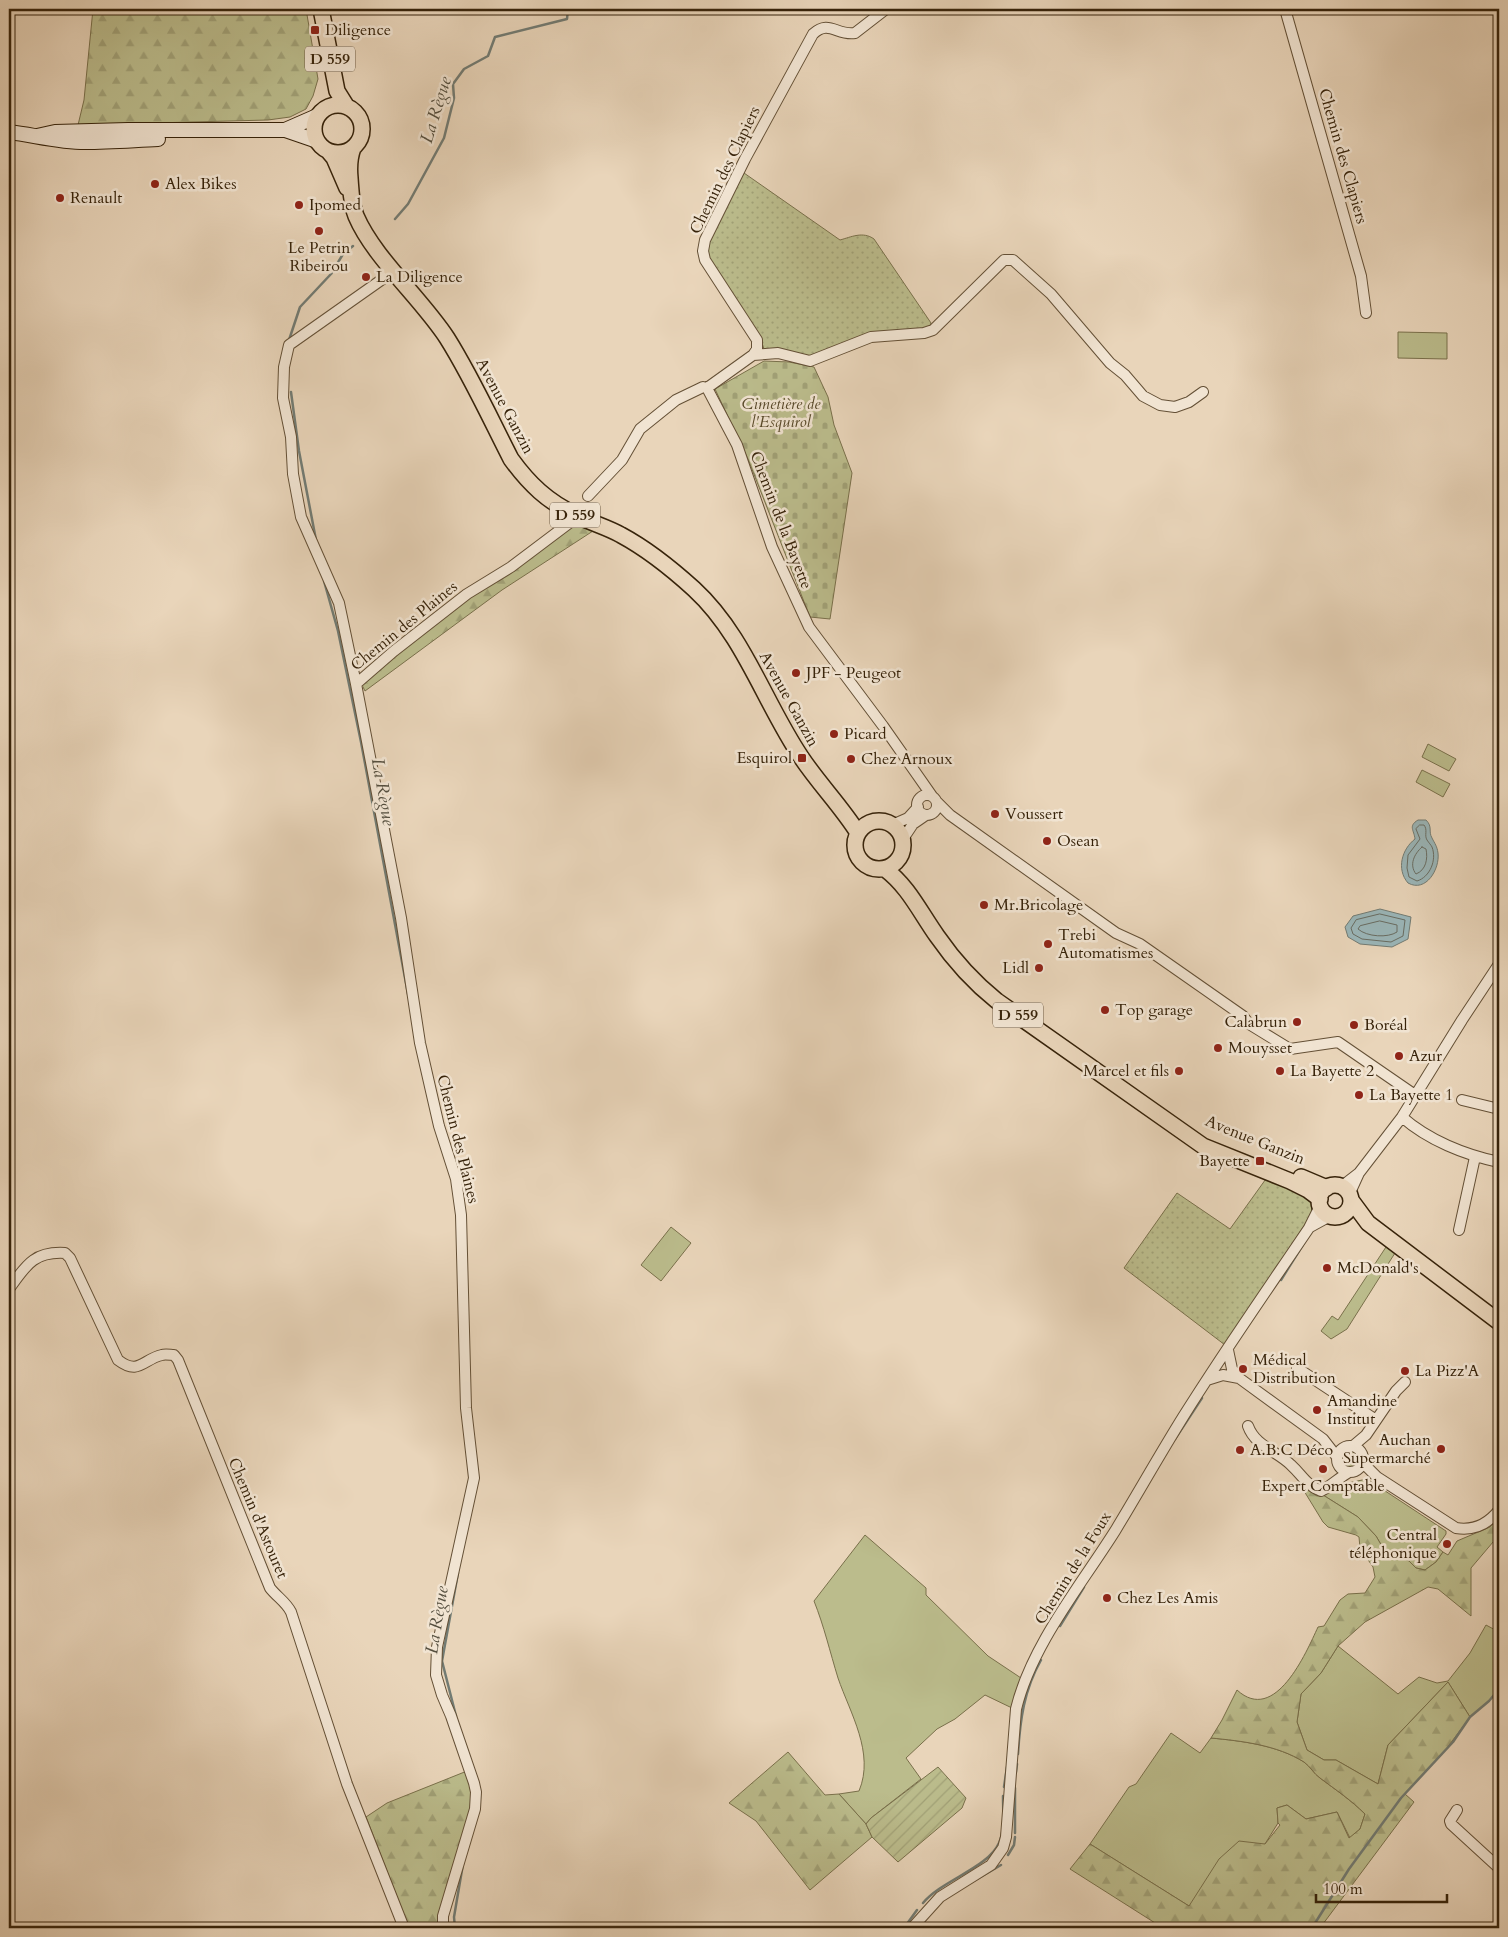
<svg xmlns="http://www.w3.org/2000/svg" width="1508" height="1937" font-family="Cardo,serif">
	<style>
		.grass { fill: #bbbc8c; stroke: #79704b }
		.forest { fill: url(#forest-firs); stroke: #79704b }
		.cemetery { fill: url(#cemetery-stones); stroke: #79704b }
		.park { fill: url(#park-dots); stroke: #79704b }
		.garden { fill: url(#garden-furrows); stroke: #79704b }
		.water { fill: #9ab6b9; stroke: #727b73 }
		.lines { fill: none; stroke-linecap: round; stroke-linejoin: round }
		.shore { stroke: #686c62; stroke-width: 1 }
		.stream { stroke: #727b73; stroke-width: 2.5 }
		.minor-casing { stroke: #645036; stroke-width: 12 }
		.secondary-casing { stroke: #37230a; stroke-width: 16 }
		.primary-casing { stroke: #37230a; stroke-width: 18 }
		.minor { stroke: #f1e4d2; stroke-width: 10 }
		.secondary { stroke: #f1e4d2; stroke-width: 14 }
		.primary { stroke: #e9d5ba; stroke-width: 15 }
		.poi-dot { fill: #8f2418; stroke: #f1e4d2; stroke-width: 2 }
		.labels { text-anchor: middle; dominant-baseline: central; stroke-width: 5; stroke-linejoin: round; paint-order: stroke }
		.shield { fill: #f1e4d2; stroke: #6f5d46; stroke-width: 1 }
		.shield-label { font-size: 15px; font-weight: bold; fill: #37230a }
		.poi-label { font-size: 16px; fill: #37230a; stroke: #f1e4d2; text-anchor: start }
		.street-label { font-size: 16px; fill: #37230a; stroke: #f1e4d2 }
		.park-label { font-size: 16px; font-style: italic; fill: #58492a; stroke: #f1e4d2 }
		.water-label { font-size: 18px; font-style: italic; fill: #554f3f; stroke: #f1e4d2 }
	</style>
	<defs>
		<pattern id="forest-firs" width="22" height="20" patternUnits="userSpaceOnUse" patternTransform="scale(1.25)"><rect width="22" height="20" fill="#bbbc8c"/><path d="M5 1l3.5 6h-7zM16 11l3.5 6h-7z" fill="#a1a177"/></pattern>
		<pattern id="cemetery-stones" width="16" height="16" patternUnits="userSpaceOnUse" patternTransform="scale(1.25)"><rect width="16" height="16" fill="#bbbc8c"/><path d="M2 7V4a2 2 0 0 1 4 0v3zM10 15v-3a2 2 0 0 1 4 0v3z" fill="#a1a177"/></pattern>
		<pattern id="park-dots" width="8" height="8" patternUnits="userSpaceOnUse" patternTransform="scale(1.25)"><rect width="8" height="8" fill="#bbbc8c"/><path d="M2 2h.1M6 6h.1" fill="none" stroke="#a1a177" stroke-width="1.8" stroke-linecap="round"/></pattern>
		<pattern id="garden-furrows" width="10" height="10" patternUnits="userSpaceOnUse" patternTransform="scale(1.25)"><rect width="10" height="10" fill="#bbbc8c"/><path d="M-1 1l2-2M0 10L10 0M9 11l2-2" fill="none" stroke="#a1a177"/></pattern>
	</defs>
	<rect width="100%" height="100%" fill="#e9d5ba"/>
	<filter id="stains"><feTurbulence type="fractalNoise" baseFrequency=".004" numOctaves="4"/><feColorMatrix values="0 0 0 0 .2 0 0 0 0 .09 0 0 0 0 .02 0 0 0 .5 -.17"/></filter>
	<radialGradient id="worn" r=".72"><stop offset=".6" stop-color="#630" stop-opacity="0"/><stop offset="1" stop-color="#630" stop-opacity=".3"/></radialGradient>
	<path class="grass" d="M1398,332l49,1v26l-49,-1z
		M1428,744l28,15 -7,12 -27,-14z
		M1422,770l28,14 -7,13 -27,-15z
		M671,1227l20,16 -30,38 -20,-16z
		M1386,1247l9,6 -48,76 -16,10 -10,-8 11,-15 6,4z
		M1341 1459a9 9 0 1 1 18 0a9 9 0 1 1-18 0Z
		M1367,1479l79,52v3l-9,13 6,5 -7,10 -11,8 -9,-2 -7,-7 -26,-13 -7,-12 -18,-19 -35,-22 20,-11z
		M865,1535l61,53v7l62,61 33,22 -9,30 -27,-13 -30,24 -18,10 -31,29 15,21 -50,39 -5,6 -27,-30 20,-3c16,-38 -9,-78 -21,-113 -8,-26 -14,-52 -24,-77z
		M1486,1625l13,7v57l-10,12 -19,16 -22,-35 -60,63 -10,39 -42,-24h-12l-17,-10 -10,-28 4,-28 20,-21 17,-27 60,48 21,-17 18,6 11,-2 22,-28z
		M1171,1733l29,20 11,-15c31,3 66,7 93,24 6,4 10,12 16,16 16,12 32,23 45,36l-5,15 -10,9 -13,-26 -31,7 -19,-14 -10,3 1,15 -13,21 -76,62 -99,-62 39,-57 7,-3z"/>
	<path class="forest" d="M93,9h213l12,70 -5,17 -7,13 -16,8 -22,3 -190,5 6,-25z
		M569,518l24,13 -91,59 -137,101 -7,-14 164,-120z
		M1301,1486l16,10 6,-1 35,22 18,19 7,12 26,13 7,7 9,2 11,-8 7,-10 5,3 9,-14 33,-14 9,-11v19l-28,33v48l-33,-27 -10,-2 -63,35 -27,24 -17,27 -20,21 -4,28 10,28 17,10h12l42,24 10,-39 60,-63 22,35 -26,35 -39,42 9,8 -94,126h-157l-93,-59 20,-25 99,62 30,-47 20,-18 26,3 15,-19 -2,-2 -1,-15 10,-3 19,14 31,-7 12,26 11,-9 5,-15c-14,-14 -29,-24 -45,-36 -6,-4 -10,-12 -16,-16 -27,-17 -62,-21 -93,-24l11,-18 15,-30c38,35 69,-37 81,-63l6,-1 16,-26 8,-6 17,-1 10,-16 -2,-10 -13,-19 -1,-11 -3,-2 -28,-8 -5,-5z
		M788,1752l37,43 14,-1 27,30 6,13 -62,53 -54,-69 -27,-18z
		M467,1771l5,25v9l-31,123h-32l-43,-111 21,-14z"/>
	<path class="cemetery" d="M764,361l25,1 25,5 14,30 6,28 18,48 -22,146 -20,-2 -62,-158 -33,-70z"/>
	<path class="park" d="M744,173l96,67c11,-3 23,-9 34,-1l57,84 -5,12 -57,4 -46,20 -56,-1 -6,-18 -53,-82 1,-22z
		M1268,1176l39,18 5,12 -1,9 -86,130 -101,-77 53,-75 53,36z"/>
	<path class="garden" d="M938,1767l28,31 -4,10 -64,54 -26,-25 -6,-13 5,-6z"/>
	<path class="water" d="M1418,820h8c7,7 2,11 6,18 3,6 5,8 6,15 2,16 -12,40 -30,30 -12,-14 -6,-34 7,-44 -1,-9 -7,-13 3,-19z
		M1380,909l31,8 -3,22 -16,8 -32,-3 -12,-7 -3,-10 8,-11z"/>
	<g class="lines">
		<path class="shore" d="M1420,825h4c4,5 0,10 3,15 2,3 4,5 5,7 5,13 -2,30 -15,34l-8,-4 -2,-9 1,-13 12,-16 -4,-10z
			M1422,847l4,2c2,10 0,21 -10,25 -7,-9 -2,-20 6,-27z
			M1380,914l25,6 -2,16 -12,6 -29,-3 -9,-5 -2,-6 5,-8z
			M1380,921l17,4v7c-9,6 -30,5 -39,-3l2,-3z"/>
		<path class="stream" d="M395,219l13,-15 36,-66 10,-40 -1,-14 11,-15 24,-13 7,-19 72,-18 1,-10
			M289,340l11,-33 31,-33 12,-20 10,-8
			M291,392l8,59 17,89
			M324,581l14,50 23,111 47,252
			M1281,1280l23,-37
			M1175,1439l27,-41
			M1060,1626l24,-39
			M456,1716l-14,-55 16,-88
			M1018,1754c2,-34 6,-64 23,-94
			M1016,1772l1,-8
			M1004,1787l3,-20
			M1015,1788v45
			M1008,1855l6,-10 1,-8
			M972,1882l29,-17
			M923,1903c19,-23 65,-35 76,-60 6,-13 4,-32 4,-47
			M455,1928l-1,-11 9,-53
			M904,1928l13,-18
			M1312,1928l37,-59 52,-71 52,-56 17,-25 19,-16 10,-12"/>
		<g class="minor-casing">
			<path id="minor" d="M1285,9l76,267 5,37
				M753,355l25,-2 32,8 61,-24 53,-4 9,-3 71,-70h9l38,34 59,69 15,12 18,21 17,9 15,2 14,-5 14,-10
				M707,388l30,57 35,102 37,80 74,99 49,70
				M588,496l34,-36 18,-31 36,-29 27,-13 4,1 46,-33 4,-6v-9l-52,-80 -2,-9 2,-11 40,-81 68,-125c16,-15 24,2 42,-1l31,-24
				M356,684l-17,-81 -38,-86 -8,-43 -2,-37 -8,-39 1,-31 5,-22 105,-74
				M917 805a10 10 0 1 1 20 0a10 10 0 1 1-20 0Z
				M937,802l13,13 166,118 24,11 103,72 6,8 41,25 48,-7 77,53
				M892,825l16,-7 10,-11
				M903,839l10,-15 13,-9
				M1462,1100l37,9
				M1402,1117c26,23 63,38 97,45
				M1341,1187l18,-14
				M1349,1195l10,-22 43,-56 60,-97 37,-56
				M1310,1227l20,-11
				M1459,1230l16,-73
				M9,1289c16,-22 24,-38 56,-36l5,5 48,102c21,16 25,-1 44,-5 3,-1 9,0 12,0l4,5 92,228c7,9 16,14 21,24l56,172 57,144
				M1228,1350l4,19 7,9 84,61 14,18
				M1297,1368l79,52
				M1207,1380l16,-5 16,3
				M1248,1426c7,20 29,25 43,39 12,11 14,19 30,26 10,-5 18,-13 28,-19
				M1337 1459a13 13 0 1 1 26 0a13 13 0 1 1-26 0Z
				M1353,1446l13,-11 30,-44 9,-9
				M1363,1463l14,14 79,51c18,3 32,-4 43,-18
				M1457,1810l-7,11 1,3 48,44
				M443,1928v-12l32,-107 1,-17 -2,-9 -23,-67 -9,-21 -6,-20 1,-28 37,-169 -8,-70 -5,-193 -5,-36 -17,-53 -19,-83 -19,-125 -45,-234 38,-33 73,-57 44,-27 61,-46 4,-6
				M912,1928l28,-31 51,-32 12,-17 3,-11 10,-128c15,-63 65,-124 99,-178 23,-38 45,-77 68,-114 40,-64 84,-127 126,-189l11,-22"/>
		</g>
		<g class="secondary-casing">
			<path id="secondary" d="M285,130l32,-14
				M9,132c25,3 50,10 76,10 25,0 49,-2 73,-3
				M37,136l18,-4 73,-2h157l32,11"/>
		</g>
		<g class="primary-casing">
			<path id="primary" d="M321,9l16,82 10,16
				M314 129a24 24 0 1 1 48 0a24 24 0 1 1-48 0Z
				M353,148c-4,11 -4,20 -3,30 1,13 1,26 6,38 18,42 65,82 91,122 24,38 43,80 64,121 18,25 37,43 65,56 15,8 31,12 45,20 26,14 51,34 73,54 50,46 70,113 107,168 18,27 40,49 57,76
				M329,152l5,6 13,30
				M855 845a24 24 0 1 1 48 0a24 24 0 1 1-48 0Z
				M885,869c23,17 35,43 52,67 18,26 35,45 60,65l206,145 87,35 18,9 12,9
				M1301,1177l26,11
				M1319 1201a16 16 0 1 1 32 0a16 16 0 1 1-32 0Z
				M1351,1200l17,23 131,99"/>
		</g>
		<use href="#minor" class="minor"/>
		<use href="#secondary" class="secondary"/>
		<use href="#primary" class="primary"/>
	</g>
	<g class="poi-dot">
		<rect x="310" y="25" width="10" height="10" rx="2.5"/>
		<circle cx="155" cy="184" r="5"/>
		<circle cx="60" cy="198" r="5"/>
		<circle cx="299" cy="205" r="5"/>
		<circle cx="319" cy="231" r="5"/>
		<circle cx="366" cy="277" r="5"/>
		<circle cx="796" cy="673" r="5"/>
		<circle cx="834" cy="734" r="5"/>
		<rect x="797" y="753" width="10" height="10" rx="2.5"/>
		<circle cx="851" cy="759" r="5"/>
		<circle cx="995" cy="814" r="5"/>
		<circle cx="1047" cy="841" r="5"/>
		<circle cx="984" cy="905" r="5"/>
		<circle cx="1048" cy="944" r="5"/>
		<circle cx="1039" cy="968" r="5"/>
		<circle cx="1105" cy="1010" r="5"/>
		<circle cx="1297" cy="1022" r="5"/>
		<circle cx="1354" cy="1025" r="5"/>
		<circle cx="1218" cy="1048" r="5"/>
		<circle cx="1399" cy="1056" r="5"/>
		<circle cx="1179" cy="1071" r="5"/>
		<circle cx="1280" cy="1071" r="5"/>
		<circle cx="1359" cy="1095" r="5"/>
		<rect x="1255" y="1156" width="10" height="10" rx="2.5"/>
		<circle cx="1327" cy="1268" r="5"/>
		<circle cx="1243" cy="1369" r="5"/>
		<circle cx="1405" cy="1371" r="5"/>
		<circle cx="1317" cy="1410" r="5"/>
		<circle cx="1441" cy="1449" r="5"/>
		<circle cx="1240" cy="1450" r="5"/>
		<circle cx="1323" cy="1469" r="5"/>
		<circle cx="1447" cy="1544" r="5"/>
		<circle cx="1107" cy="1598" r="5"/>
	</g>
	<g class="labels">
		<g class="shield">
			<rect x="305" y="46.5" width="50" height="25" rx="4"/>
			<rect x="550" y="502.5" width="50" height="25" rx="4"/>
			<rect x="993" y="1002.5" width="50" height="25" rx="4"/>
		</g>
		<g class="shield-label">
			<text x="330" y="59">D 559</text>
			<text x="575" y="515">D 559</text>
			<text x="1018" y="1015">D 559</text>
		</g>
		<g class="poi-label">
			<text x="325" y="30">Diligence</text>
			<text x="165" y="184">Alex Bikes</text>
			<text x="70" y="198">Renault</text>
			<text x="309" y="205">Ipomed</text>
			<text x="319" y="248" text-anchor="middle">Le Petrin<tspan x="319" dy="18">Ribeirou</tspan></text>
			<text x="376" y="277">La Diligence</text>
			<text x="806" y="673">JPF - Peugeot</text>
			<text x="844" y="734">Picard</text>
			<text x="792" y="758" text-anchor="end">Esquirol</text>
			<text x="861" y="759">Chez Arnoux</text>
			<text x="1005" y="814">Voussert</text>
			<text x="1057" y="841">Osean</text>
			<text x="994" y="905">Mr.Bricolage</text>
			<text x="1058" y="935">Trebi<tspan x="1058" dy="18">Automatismes</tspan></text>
			<text x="1029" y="968" text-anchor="end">Lidl</text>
			<text x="1115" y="1010">Top garage</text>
			<text x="1287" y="1022" text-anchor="end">Calabrun</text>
			<text x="1364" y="1025">Boréal</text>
			<text x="1228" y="1048">Mouysset</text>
			<text x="1409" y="1056">Azur</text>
			<text x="1169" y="1071" text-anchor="end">Marcel et fils</text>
			<text x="1290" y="1071">La Bayette 2</text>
			<text x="1369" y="1095">La Bayette 1</text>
			<text x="1250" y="1161" text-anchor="end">Bayette</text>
			<text x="1337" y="1268">McDonald's</text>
			<text x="1253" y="1360">Médical<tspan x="1253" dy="18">Distribution</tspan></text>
			<text x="1415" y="1371">La Pizz'A</text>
			<text x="1327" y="1401">Amandine<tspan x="1327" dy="18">Institut</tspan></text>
			<text x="1431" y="1440" text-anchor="end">Auchan<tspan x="1431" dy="18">Supermarché</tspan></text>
			<text x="1250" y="1450">A.B.C Déco</text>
			<text x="1323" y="1486" text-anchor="middle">Expert Comptable</text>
			<text x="1437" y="1535" text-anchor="end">Central<tspan x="1437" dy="18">téléphonique</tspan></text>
			<text x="1117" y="1598">Chez Les Amis</text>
		</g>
		<g class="street-label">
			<text transform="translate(1343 156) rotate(74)">Chemin des Clapiers</text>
			<text transform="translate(725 170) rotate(-64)">Chemin des Clapiers</text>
			<text transform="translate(505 406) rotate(62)">Avenue Ganzin</text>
			<text transform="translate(781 520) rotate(69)">Chemin de la Bayette</text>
			<text transform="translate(404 626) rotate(-39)">Chemin des Plaines</text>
			<text transform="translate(789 699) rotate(61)">Avenue Ganzin</text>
			<text transform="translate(458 1139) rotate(76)">Chemin des Plaines</text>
			<text transform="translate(1255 1140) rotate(22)">Avenue Ganzin</text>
			<text transform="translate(258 1518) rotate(67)">Chemin d'Astouret</text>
			<text transform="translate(1073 1568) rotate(-58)">Chemin de la Foux</text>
		</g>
		<g class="park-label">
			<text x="781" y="404">Cimetière de<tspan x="781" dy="18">l'Esquirol</tspan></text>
		</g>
		<g class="water-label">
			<text transform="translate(436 110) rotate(-73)">La Règue</text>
			<text transform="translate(383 792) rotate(80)">La Règue</text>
			<text transform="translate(437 1620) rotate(-81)">La Règue</text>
		</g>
	</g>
	<rect width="1508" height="1937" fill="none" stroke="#e9d5ba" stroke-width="30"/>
	<rect x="10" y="10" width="1488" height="1917" fill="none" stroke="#37230a" stroke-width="2.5"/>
	<rect x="15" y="15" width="1478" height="1907" fill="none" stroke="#37230a"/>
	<path d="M1316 1894v8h131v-8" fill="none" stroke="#37230a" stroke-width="2.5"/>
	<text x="1323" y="1894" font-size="15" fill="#37230a" stroke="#f1e4d2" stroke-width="4" paint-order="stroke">100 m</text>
	<rect width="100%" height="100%" filter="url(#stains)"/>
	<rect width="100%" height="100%" fill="url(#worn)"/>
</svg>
